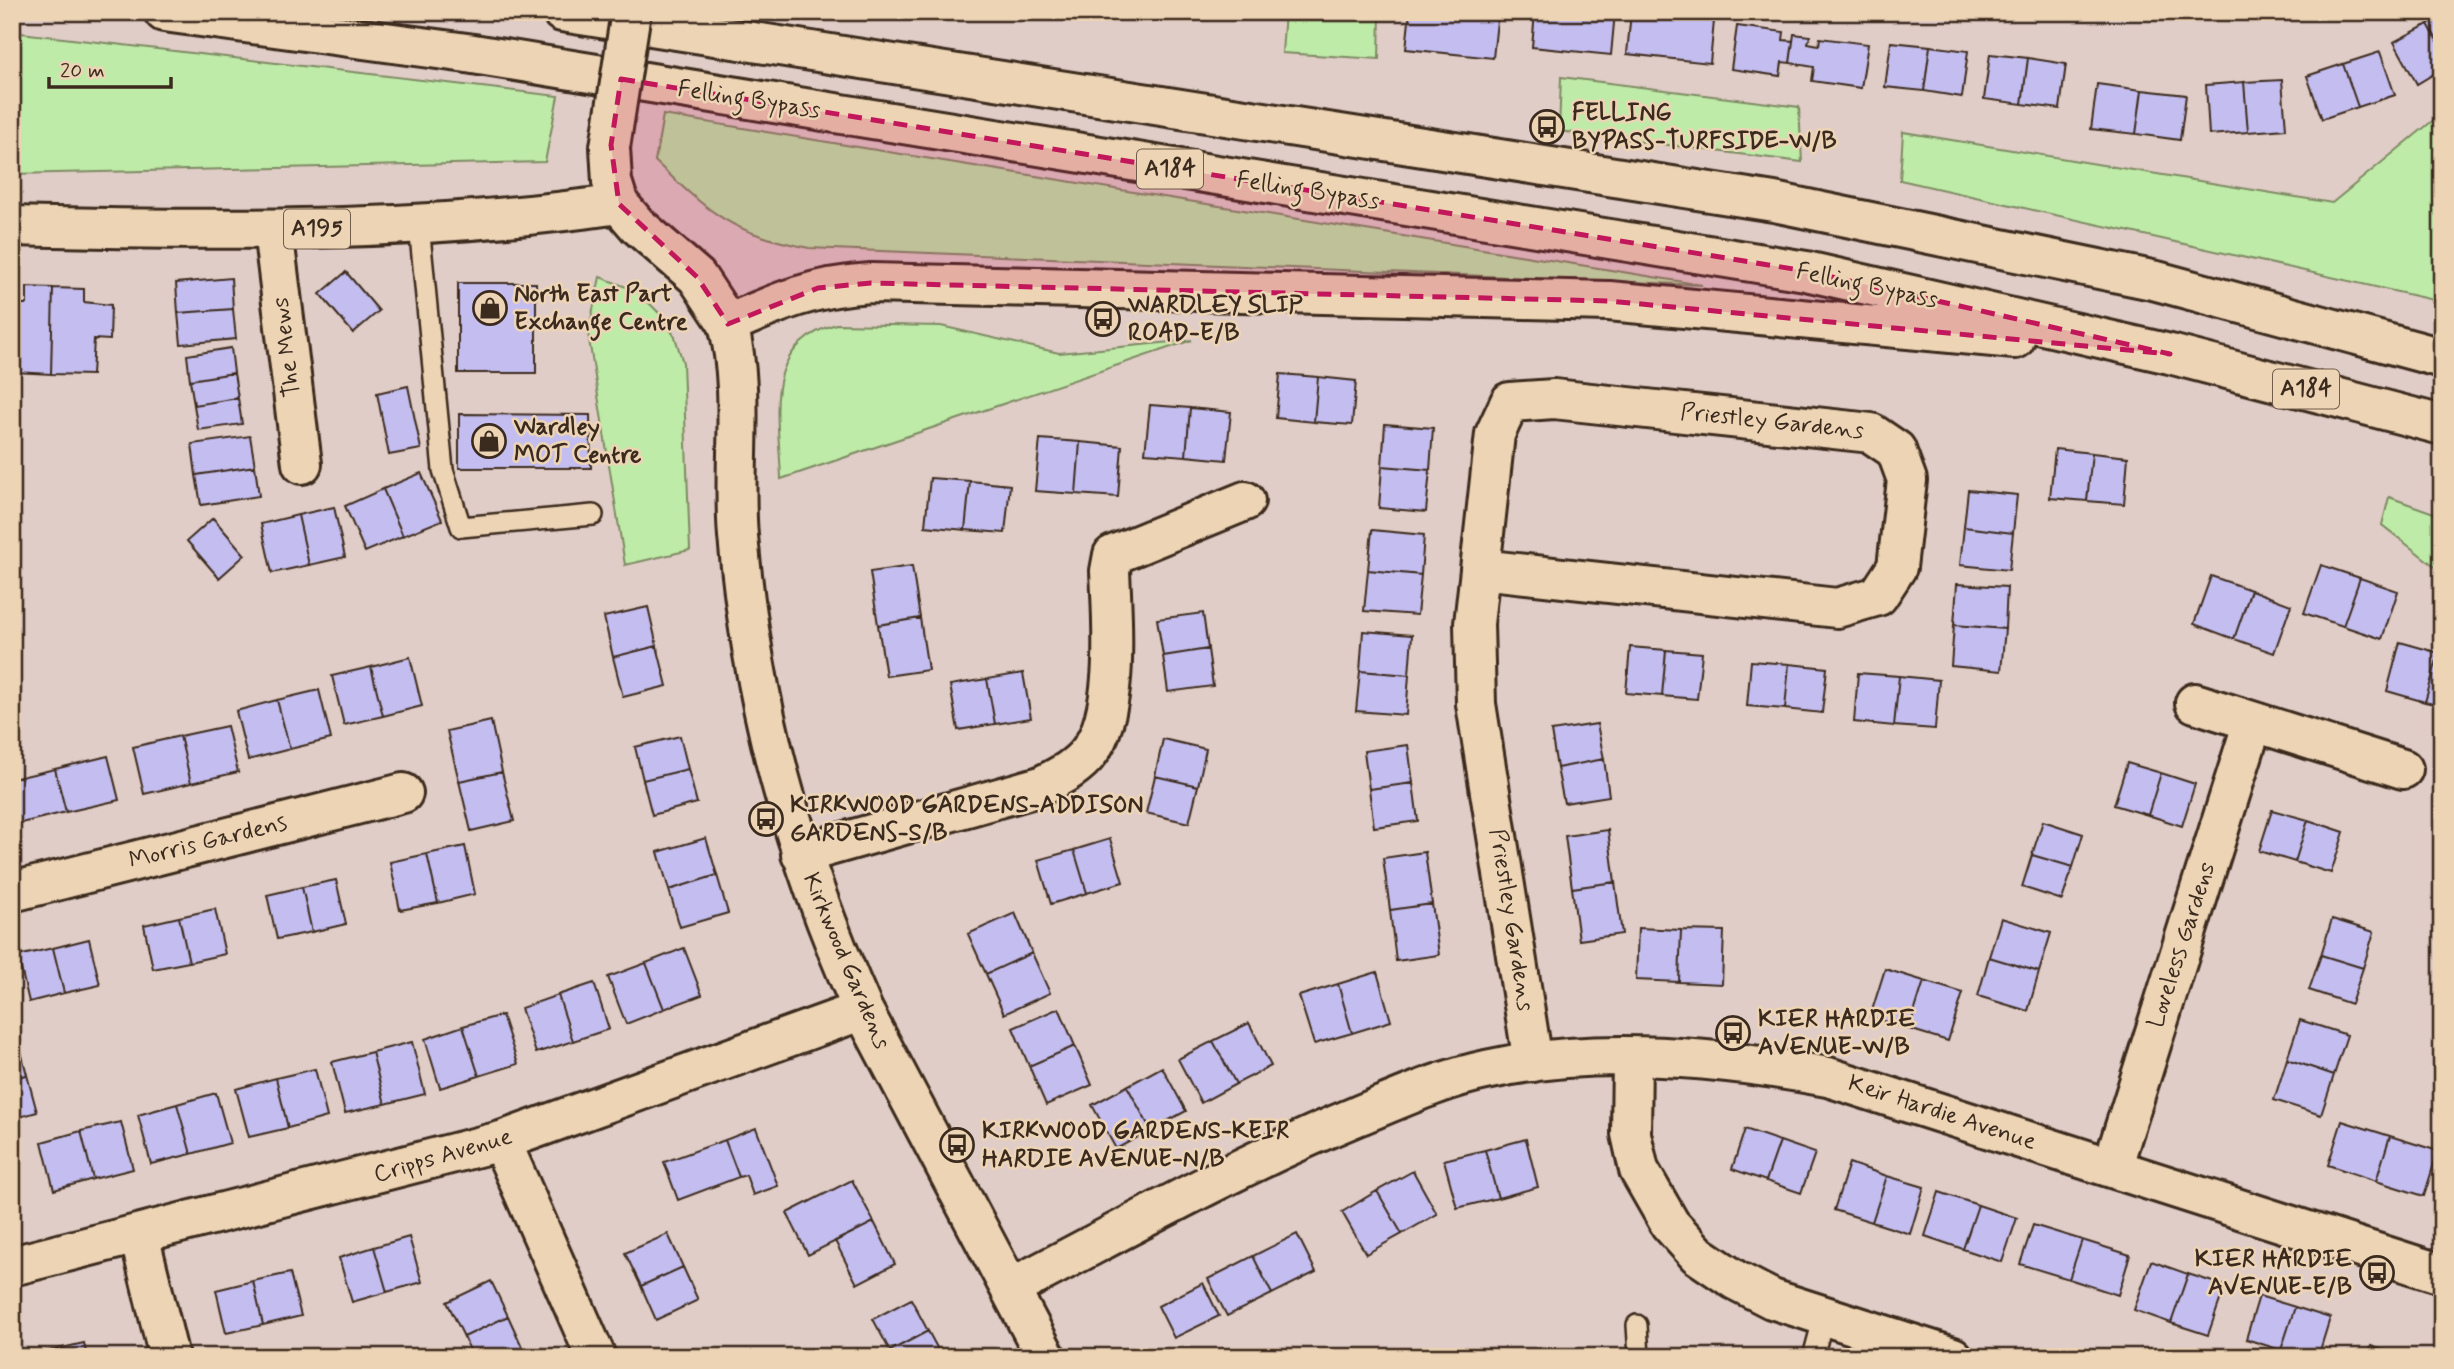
<svg xmlns="http://www.w3.org/2000/svg" width="2454" height="1369" font-family="Mynerve,sans-serif">
	<style>
		.green { fill: #bfeba8; stroke: #7d8a63; stroke-width: 2 }
		.building { fill: #c4bef0; stroke: #3b2a1e; stroke-width: 2 }
		.lines { fill: none; stroke-linecap: round; stroke-linejoin: round }
		.service-casing { stroke: #3b2a1e; stroke-width: 24 }
		.minor-casing { stroke: #3b2a1e; stroke-width: 44 }
		.primary-casing { stroke: #3b2a1e; stroke-width: 44 }
		.trunk-casing { stroke: #3b2a1e; stroke-width: 44 }
		.service { stroke: #edd4b5; stroke-width: 19 }
		.minor { stroke: #edd4b5; stroke-width: 38 }
		.primary { stroke: #edd4b5; stroke-width: 38 }
		.trunk { stroke: #edd4b5; stroke-width: 38 }
		.primary-bridge-casing { stroke: #3b2a1e; stroke-width: 44; stroke-linecap: butt }
		.primary-bridge { stroke: #edd4b5; stroke-width: 38 }
		.marked { fill: #c2185b; fill-opacity: 0.2; stroke: #c2185b; stroke-width: 5; stroke-dasharray: 14 9; stroke-linejoin: round }
		.labels { text-anchor: middle; dominant-baseline: central; stroke-width: 5; stroke-linejoin: round; paint-order: stroke }
		.shield { fill: #edd4b5; stroke: #705d4b; stroke-width: 2 }
		.shield-label { font-size: 23px; font-weight: bold; fill: #3b2a1e }
		.street-label { font-size: 24px; fill: #3b2a1e; stroke: #edd4b5 }
		.poi-label { font-size: 24px; font-weight: bold; fill: #3b2a1e; stroke: #edd4b5; text-anchor: start }
	</style>
	<rect width="100%" height="100%" fill="#e1cdc7"/>
	<filter id="ink" filterUnits="userSpaceOnUse"><feTurbulence type="fractalNoise" baseFrequency=".0143" numOctaves="2"/><feDisplacementMap in="SourceGraphic" scale="14" xChannelSelector="R" yChannelSelector="G"/><feConvolveMatrix kernelMatrix="1 2 1 2 8 2 1 2 1" color-interpolation-filters="sRGB"/></filter>
	<g filter="url(#ink)">
		<path class="green" d="M1285,12h95l-1,47 -97,-6z
			M12,32l546,64 -13,66 -533,12z
			M1561,77l238,30 3,55 -243,-31z
			M2442,113v189l-542,-122 3,-48 429,71z
			M663,115l1039,170 -893,-37c-78,-15 -98,-34 -154,-87z
			M600,277l37,14 23,23 15,23 8,26 7,187 -65,15 -37,-232z
			M836,324l105,2 118,27 133,-13 -411,139c-2,-64 -21,-132 55,-155z
			M2389,497l53,19v56l-60,-47z"/>
		<path class="building" d="M1410,12h88l-5,46 -87,-9z
			M1535,12h80l-4,43 -79,-8z
			M1631,12l83,9 -4,42 -83,-9z
			M2442,16v33l-14,-25z
			M2428,24l14,25v20l-25,15 -23,-42z
			M1737,26l47,6 -1,8 10,1 -3,22 -8,-1 -2,14 -49,-7z
			M1794,34l16,2 -2,7 11,2 1,-7 48,6 -7,44 -49,-7 2,-14 -24,-4z
			M1891,42l39,4 -6,45 -39,-4z
			M1930,46l38,5 -6,46 -38,-6z
			M2380,52l15,43 -37,12 -15,-43z
			M1990,54l38,4 -6,46 -38,-5z
			M2028,58l38,6 -6,45 -38,-5z
			M2343,64l15,43 -36,12 -15,-43z
			M2282,80l4,49 -38,3 -4,-50z
			M2244,82l4,50 -39,3 -3,-50z
			M2097,84l45,6 -6,44 -45,-5z
			M2142,90l44,5 -6,45 -44,-6z
			M346,272l33,39 -26,22 -33,-39z
			M231,278l2,31 -55,4 -2,-30z
			M458,283h78v90h-78z
			M27,287l26,1 -2,86 -36,-2 2,-68h10z
			M53,288l31,1v13l27,3 -1,35 -16,-1 -2,36 -41,-1z
			M233,309l3,30 -55,5 -3,-31z
			M231,348l3,25 -44,7 -3,-25z
			M234,373l4,25 -44,7 -4,-25z
			M1280,374l38,3 -4,45 -38,-4z
			M1318,377l38,4 -4,44 -38,-3z
			M408,386l13,63 -32,6 -12,-62z
			M238,398l4,26 -44,6 -4,-25z
			M1150,405l40,3 -4,48 -41,-3z
			M1190,408l41,4 -5,48 -40,-4z
			M459,414l131,1 1,53h-132z
			M1385,424l48,4 -3,42 -48,-4z
			M250,436l5,30 -59,9 -4,-31z
			M1040,439l40,3 -4,52 -41,-3z
			M1080,442l42,4 -4,51 -42,-3z
			M2055,449l37,4 -5,48 -37,-3z
			M2092,453l36,4 -4,47 -37,-3z
			M255,466l4,30 -58,9 -5,-30z
			M1382,466l48,4 -4,42 -47,-4z
			M421,473l21,47 -39,16 -20,-47z
			M930,478l40,3 -5,49 -40,-4z
			M970,481l40,4 -5,48 -40,-3z
			M383,489l20,47 -38,16 -20,-46z
			M1968,490l49,5 -4,38 -49,-6z
			M334,507l11,50 -36,8 -11,-50z
			M298,515l11,50 -37,8 -11,-49z
			M213,518l32,37 -26,23 -32,-37z
			M1964,527l49,6 -4,37 -49,-5z
			M1372,530l52,5 -3,40 -53,-5z
			M2321,565l39,13 -17,48 -39,-13z
			M912,566l8,52 -42,7 -8,-53z
			M1368,570l53,5 -4,40 -53,-4z
			M2211,576l40,14 -17,49 -40,-15z
			M2360,578l38,13 -16,48 -39,-13z
			M1957,584l50,3 -2,42 -51,-4z
			M2251,590l40,15 -17,48 -40,-14z
			M648,607l9,39 -44,11 -9,-40z
			M1203,613l5,36 -45,7 -6,-37z
			M920,618l8,52 -42,6 -8,-51z
			M1954,625l51,4 -4,42 -50,-5z
			M1363,631l49,4 -3,40 -49,-4z
			M2400,642l39,11 -14,49 -38,-11z
			M657,646l10,40 -44,11 -10,-40z
			M1630,647l36,3 -4,46 -36,-3z
			M1208,649l5,37 -45,6 -5,-36z
			M1666,650l36,3 -5,46 -35,-3z
			M2439,653l3,1v52l-17,-4z
			M410,657l12,49 -39,10 -12,-49z
			M1751,661l38,3 -4,45 -38,-3z
			M1789,664l38,4 -5,45 -37,-4z
			M371,667l12,49 -39,9 -12,-49z
			M1360,671l49,4 -3,40 -50,-4z
			M1023,673l8,45 -36,6 -8,-45z
			M1858,673l41,3 -5,50 -40,-4z
			M1899,676l40,4 -4,49 -41,-3z
			M987,679l8,45 -37,6 -8,-45z
			M319,690l12,49 -41,10 -13,-49z
			M277,700l13,49 -42,11 -12,-49z
			M491,721l11,51 -43,9 -12,-50z
			M1597,724l7,35 -47,9 -6,-37z
			M227,726l11,46 -47,11 -11,-47z
			M180,736l11,47 -47,11 -11,-47z
			M680,736l8,33 -45,11 -8,-33z
			M1163,739l43,10 -8,37 -43,-10z
			M1408,745l5,38 -44,6 -5,-38z
			M108,756l11,44 -53,12 -11,-43z
			M1604,759l5,37 -45,7 -7,-35z
			M2127,763l34,10 -13,42 -34,-10z
			M55,769l11,43 -53,13 -1,-46z
			M688,769l9,34 -45,12 -9,-35z
			M502,772l12,49 -43,10 -12,-50z
			M2161,773l34,11 -13,42 -34,-11z
			M1155,776l43,10 -9,37 -43,-10z
			M1413,783l5,38 -44,6 -5,-38z
			M2272,810l36,10 -13,42 -36,-11z
			M2308,820l36,12 -13,41 -36,-11z
			M2043,821l40,13 -10,33 -41,-12z
			M1608,830l7,52 -43,6 -7,-52z
			M706,838l11,37 -48,15 -11,-38z
			M1110,839l13,43 -36,11 -13,-43z
			M465,846l10,48 -37,9 -11,-49z
			M1074,850l13,43 -36,11 -13,-44z
			M1425,852l7,52 -42,6 -7,-52z
			M427,854l11,49 -38,7 -10,-48z
			M2032,855l41,12 -11,33 -40,-13z
			M717,875l11,38 -48,14 -11,-37z
			M336,880l10,44 -34,8 -10,-45z
			M1615,882l7,52 -43,6 -7,-52z
			M302,887l10,45 -35,7 -10,-44z
			M1432,904l7,51 -43,6 -6,-51z
			M215,909l10,45 -36,8 -10,-45z
			M1015,913l17,40 -46,21 -18,-40z
			M179,917l10,45 -36,7 -9,-44z
			M2001,918l50,15 -12,39 -50,-15z
			M2332,919l42,13 -11,36 -42,-13z
			M1638,928l43,2 -2,52 -43,-2z
			M1681,930l43,1 -2,53 -43,-2z
			M89,939l11,46 -36,8 -11,-45z
			M53,948l11,45 -35,9 -11,-46z
			M684,948l18,47 -38,14 -18,-46z
			M1032,953l18,40 -46,21 -18,-40z
			M2321,955l42,13 -12,36 -42,-14z
			M1989,957l50,15 -11,39 -50,-15z
			M646,963l18,46 -38,15 -18,-47z
			M1885,969l39,12 -15,48 -39,-12z
			M1377,972l14,49 -39,12 -14,-49z
			M1924,981l39,12 -15,48 -39,-12z
			M594,983l15,46 -36,12 -15,-46z
			M1338,984l14,49 -38,11 -15,-48z
			M558,995l15,46 -37,12 -15,-45z
			M1059,1008l16,38 -46,20 -16,-38z
			M502,1015l16,49 -39,12 -16,-50z
			M2300,1020l47,15 -13,40 -47,-16z
			M1249,1023l22,43 -35,18 -23,-43z
			M463,1026l16,50 -39,12 -15,-49z
			M17,1036l10,39 -15,3v-41z
			M1213,1041l23,43 -35,19 -23,-44z
			M412,1042l13,52 -40,10 -13,-52z
			M1075,1046l17,39 -46,20 -17,-39z
			M372,1052l13,52 -40,9 -13,-51z
			M2287,1059l47,16 -13,40 -47,-15z
			M1162,1067l24,44 -35,19 -24,-44z
			M315,1069l12,48 -39,11 -12,-50z
			M27,1075l10,37 -25,7v-41z
			M276,1078l12,50 -39,9 -13,-48z
			M1127,1086l24,44 -35,19 -24,-44z
			M216,1093l14,50 -39,11 -14,-50z
			M177,1104l14,50 -40,10 -13,-49z
			M2342,1121l48,15 -14,45 -48,-16z
			M121,1122l12,47 -40,10 -12,-48z
			M756,1128l22,58 -25,9 -7,-20 -7,2 -14,-37z
			M1745,1129l35,12 -14,40 -34,-12z
			M81,1131l12,48 -39,11 -12,-48z
			M2390,1136l48,15 -14,45 -48,-15z
			M1526,1139l12,48 -40,11 -13,-48z
			M725,1140l14,37 -61,23 -14,-38z
			M1780,1141l35,12 -14,40 -35,-12z
			M1485,1150l13,48 -41,10 -13,-48z
			M1849,1163l38,13 -15,46 -38,-12z
			M1413,1171l24,43 -35,20 -25,-43z
			M1887,1176l37,11 -14,47 -38,-12z
			M852,1180l22,42 -66,33 -21,-42z
			M1377,1191l25,43 -36,20 -24,-42z
			M1939,1192l39,13 -15,44 -38,-13z
			M1978,1205l39,13 -15,44 -39,-13z
			M874,1222l21,42 -38,20 -22,-43z
			M2033,1225l49,15 -13,39 -49,-15z
			M668,1234l15,33 -42,19 -16,-33z
			M1297,1234l19,38 -44,22 -19,-38z
			M409,1237l13,45 -35,10 -13,-45z
			M2082,1240l48,15 -12,40 -49,-16z
			M374,1247l13,45 -35,10 -13,-44z
			M1253,1256l19,38 -45,22 -19,-37z
			M2151,1261l37,13 -17,49 -37,-13z
			M683,1267l15,33 -42,20 -15,-34z
			M290,1273l11,43 -38,9 -10,-44z
			M2188,1274l37,12 -17,49 -37,-12z
			M253,1281l10,44 -37,8 -10,-43z
			M491,1281l17,35 -44,21 -17,-35z
			M1203,1283l16,33 -45,22 -16,-32z
			M2259,1296l36,11 -14,43 -35,-11z
			M911,1299l17,32 -38,20 -17,-32z
			M2295,1307l35,11 -12,39h-14l-23,-7z
			M508,1316l16,35 -14,6h-37l-9,-20z
			M928,1331l14,26h-49l-3,-6z
			M84,1343l3,14h-46l-1,-4z
			M2371,1346l31,11h-34z"/>
		<g class="lines">
			<g class="service-casing">
				<path id="service" d="M419,225l24,245 18,57 132,-12
					M1637,1325l2,32
					M1813,1357l11,-41"/>
			</g>
			<g class="minor-casing">
				<path id="minor" d="M273,230l29,234
					M728,324c18,69 4,142 10,212 15,171 55,317 125,474l183,347
					M1480,569l357,39 41,-12 19,-29 10,-87 -11,-30 -25,-17 -317,-34 -44,3 -15,32 -21,190 2,80 57,358
					M2195,703l208,66
					M801,854l240,-68c17,-9 36,-18 48,-34 31,-39 23,-133 21,-181l3,-16 132,-54
					M12,892l391,-99
					M1632,1058l-1,76 8,36 31,54 28,31 37,25 37,19 181,58
					M501,1141l95,216
					M2112,1168l141,-446
					M139,1235l30,122
					M12,1266l489,-125 362,-131
					M1011,1288c114,-59 227,-123 346,-172 42,-17 85,-37 129,-46 109,-25 234,-13 342,7l614,197"/>
			</g>
			<g class="primary-casing">
				<path id="primary" d="M610,147l2,35 7,22 18,21 60,52 31,47
					M12,226c203,5 406,7 607,-22"/>
			</g>
			<g class="trunk-casing">
				<path id="trunk" d="M164,12l303,41 1339,218 364,83 272,71
					M562,12l1212,190 383,79 285,77
					M728,324c50,-22 87,-38 143,-41l738,18 406,38"/>
			</g>
			<use href="#service" class="service"/>
			<use href="#minor" class="minor"/>
			<use href="#primary" class="primary"/>
			<use href="#trunk" class="trunk"/>
			<g class="primary-bridge-casing">
				<path id="primary-bridge" d="M610,147l21,-135"/>
			</g>
			<use href="#primary-bridge" class="primary-bridge"/>
		</g>
	</g>
	<path class="marked" d="M621,79l1185,192 364,83 -561,-53 -738,-18 -53,5 -90,36 -31,-47 -78,-73 -8,-59z"/>
	<defs>
		<g id="bus-ring" transform="scale(1.75)"><circle r="9.5" fill="#edd4b5" stroke="#3b2a1e" stroke-width="1.5"/><path d="M-5-6H5V4H4V6H2V4H-2V6H-4V4H-5ZM-3.5-4V0h7V-4ZM-3.5 1.2v1.5H-2V1.2ZM2 1.2v1.5H3.5V1.2Z" fill="#3b2a1e"/></g>
		<g id="shop-ring" transform="scale(1.75)"><circle r="9.5" fill="#edd4b5" stroke="#3b2a1e" stroke-width="1.5"/><path d="M-5-2.5h2.3a2.7 3.5 0 0 1 5.4 0H5L5.5 6h-11ZM-1.5-2.5h3a1.5 2.3 0 0 0-3 0Z" fill="#3b2a1e"/></g>
	</defs>
	<g fill-rule="evenodd">
		<use href="#bus-ring" x="1547" y="127"/>
		<use href="#shop-ring" x="490" y="308"/>
		<use href="#bus-ring" x="1103" y="319"/>
		<use href="#shop-ring" x="489" y="441"/>
		<use href="#bus-ring" x="766" y="819"/>
		<use href="#bus-ring" x="1733" y="1033"/>
		<use href="#bus-ring" x="957" y="1145"/>
		<use href="#bus-ring" x="2377" y="1273"/>
	</g>
	<g class="labels">
		<g class="shield">
			<rect x="1137" y="149.5" width="66" height="39" rx="5"/>
			<rect x="284" y="209.5" width="66" height="39" rx="5"/>
			<rect x="2273" y="369.5" width="66" height="39" rx="5"/>
		</g>
		<g class="shield-label">
			<text x="1170" y="169">A184</text>
			<text x="317" y="229">A195</text>
			<text x="2306" y="389">A184</text>
		</g>
		<g class="street-label">
			<text transform="translate(749 100) rotate(9)">Felling Bypass</text>
			<text transform="translate(1308 191) rotate(9)">Felling Bypass</text>
			<text transform="translate(1867 286) rotate(12)">Felling Bypass</text>
			<text transform="translate(287 347) rotate(-97)">The Mews</text>
			<text transform="translate(1772 422) rotate(6)">Priestley Gardens</text>
			<text transform="translate(208 842) rotate(-14)">Morris Gardens</text>
			<text transform="translate(1511 920) rotate(81)">Priestley Gardens</text>
			<text transform="translate(2182 945) rotate(-72)">Loveless Gardens</text>
			<text transform="translate(846 961) rotate(67)">Kirkwood Gardens</text>
			<text transform="translate(1942 1113) rotate(18)">Keir Hardie Avenue</text>
			<text transform="translate(443 1156) rotate(-16)">Cripps Avenue</text>
		</g>
		<g class="poi-label">
			<text x="1572" y="113">FELLING<tspan x="1572" dy="28">BYPASS-TURFSIDE-W/B</tspan></text>
			<text x="514" y="294">North East Part<tspan x="514" dy="28">Exchange Centre</tspan></text>
			<text x="1128" y="305">WARDLEY SLIP<tspan x="1128" dy="28">ROAD-E/B</tspan></text>
			<text x="514" y="427">Wardley<tspan x="514" dy="28">MOT Centre</tspan></text>
			<text x="790" y="805">KIRKWOOD GARDENS-ADDISON<tspan x="790" dy="28">GARDENS-S/B</tspan></text>
			<text x="1758" y="1019">KIER HARDIE<tspan x="1758" dy="28">AVENUE-W/B</tspan></text>
			<text x="982" y="1131">KIRKWOOD GARDENS-KEIR<tspan x="982" dy="28">HARDIE AVENUE-N/B</tspan></text>
			<text x="2352" y="1259" text-anchor="end">KIER HARDIE<tspan x="2352" dy="28">AVENUE-E/B</tspan></text>
		</g>
	</g>
	<rect width="2454" height="1369" fill="none" stroke="#edd4b5" stroke-width="42"/>
	<rect x="21" y="21" width="2412" height="1327" fill="none" stroke="#3b2a1e" stroke-width="2.5" filter="url(#ink)"/>
	<path d="M49 77v10h122v-10" fill="none" stroke="#3b2a1e" stroke-width="3.5"/>
	<text x="60" y="77" font-size="21" fill="#3b2a1e" stroke="#edd4b5" stroke-width="5" paint-order="stroke">20 m</text>
</svg>
